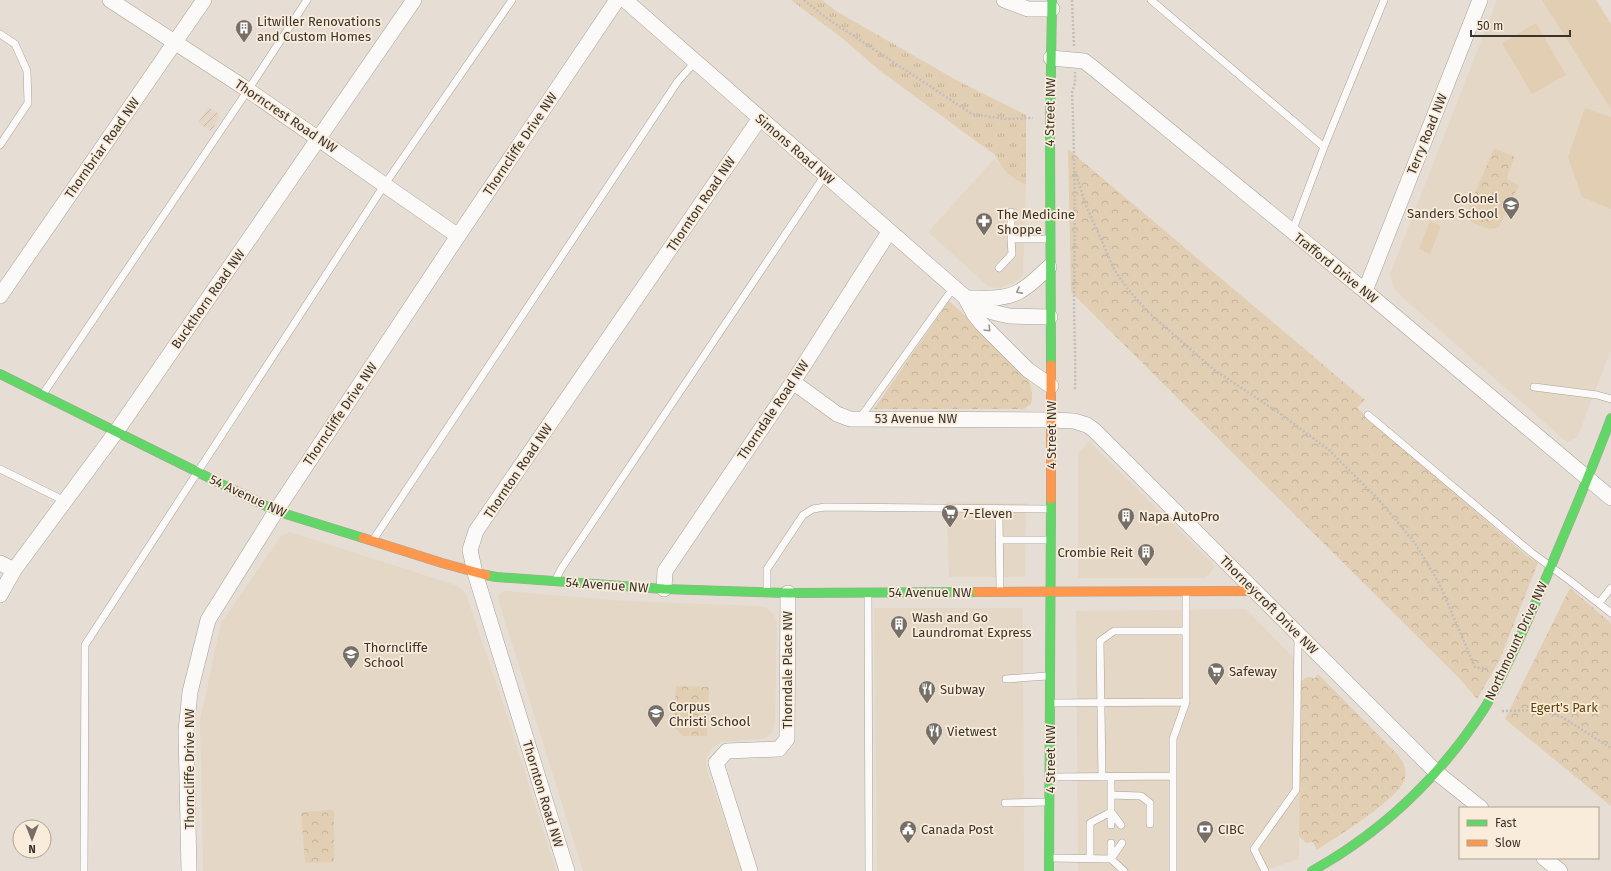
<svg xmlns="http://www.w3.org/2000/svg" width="1611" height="871" font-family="'Fira Sans',sans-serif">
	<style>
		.built { fill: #e4d7c5 }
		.industrial { fill: url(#industrial-furrows) }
		.grass { fill: url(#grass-tufts) }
		.park { fill: url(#park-crowns) }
		.garden { fill: #e2ceb2 }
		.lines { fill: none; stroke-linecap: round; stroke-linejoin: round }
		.lane-casing { stroke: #a7a29a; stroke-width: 8 }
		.street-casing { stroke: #a7a29a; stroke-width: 16 }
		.fast-casing { stroke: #a7a29a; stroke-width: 10 }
		.slow-casing { stroke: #a7a29a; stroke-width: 10 }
		.path { stroke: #c2bebb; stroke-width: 2.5; stroke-dasharray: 2 2; stroke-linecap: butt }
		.lane { stroke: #fbfaf9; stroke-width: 7 }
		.street { stroke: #fbfaf9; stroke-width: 15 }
		.fast { stroke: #63d668; stroke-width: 9 }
		.slow { stroke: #ff974d; stroke-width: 9 }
		.oneway { stroke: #9a9692 }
		.labels { text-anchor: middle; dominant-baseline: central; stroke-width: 3.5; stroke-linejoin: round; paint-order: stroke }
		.poi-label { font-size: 13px; fill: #39332c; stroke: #faecda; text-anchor: start }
		.street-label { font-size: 13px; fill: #39332c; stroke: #faecda }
		.park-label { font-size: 13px; fill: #61420b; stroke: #faecda }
	</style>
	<defs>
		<pattern id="industrial-furrows" width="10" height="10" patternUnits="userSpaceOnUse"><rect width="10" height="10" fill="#e4d7c5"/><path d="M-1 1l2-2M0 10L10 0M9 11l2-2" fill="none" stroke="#c4b9a9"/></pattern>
		<pattern id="grass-tufts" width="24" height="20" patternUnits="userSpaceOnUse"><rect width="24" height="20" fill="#e2ceb2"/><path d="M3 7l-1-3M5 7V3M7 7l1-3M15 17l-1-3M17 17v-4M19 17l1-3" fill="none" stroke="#c3b199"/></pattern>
		<pattern id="park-crowns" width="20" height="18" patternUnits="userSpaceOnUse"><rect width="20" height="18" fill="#e2ceb2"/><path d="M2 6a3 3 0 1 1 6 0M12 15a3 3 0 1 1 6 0" fill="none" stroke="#c3b199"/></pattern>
	</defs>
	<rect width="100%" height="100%" fill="#e6ded4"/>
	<path class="built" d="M1497,0h99l15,24v326l-34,88 -10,4 -173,-152 -4,-16z
		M994,159l20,20 12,6 -3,87 -1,4 -7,6 -15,6 -11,-1 -61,-55z
		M1089,441l126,125 -9,12h-128v-124z
		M946,502l80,1 -1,74h-76z
		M290,532l168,54 8,8 41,121 49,156h-353l-3,-151 21,-97 60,-87z
		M504,591l120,10 132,5 9,1 9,7 3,8 -2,101 -3,9 -6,6 -45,4 -9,6 -6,11 1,11 35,101h-159l-85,-272 1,-4z
		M874,608h149l1,263h-147z
		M1246,609l55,56 -2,194 -37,12h-184l-2,-260z"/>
	<path class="industrial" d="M208,107l10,6 1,5 -8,13 -13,-8z"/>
	<path class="grass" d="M791,0h31l14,11 122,70 68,34v70c-15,-7 -24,-15 -31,-30l-116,-85 -37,-32z"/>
	<path class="park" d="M1494,148l21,9 -8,19 1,4 11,5 -20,42 -10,2 -18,-7 -4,-10z
		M1068,149l297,251 -8,8 169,147 12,8 -38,96 -23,40 -18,-21 -388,-386z
		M949,301l69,62c9,12 17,26 13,41l-7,5h-150z
		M1570,588l41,35v183l-106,-87z
		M1318,674l80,81c5,7 9,14 7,23 -4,20 -70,60 -88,72l-4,-8 -7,1 -7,-7 2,-154c4,-4 7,-7 13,-3z
		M676,686l33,1 -2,49h-24l-9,-9z
		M334,810v52l-29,1 -4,-51z"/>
	<path class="garden" d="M1542,0h54l15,24v85z
		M1536,23l30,52 -34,19 -30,-51z
		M1585,108l26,9v92l-29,-12 -14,-40z
		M1430,221l11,5 -11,28 -11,-5z"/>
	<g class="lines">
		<g class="lane-casing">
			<path id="lane" d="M1151,0l173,147
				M0,34l15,10 12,27 1,32 -28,42
				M1011,212v27
				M1292,232l32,-85 60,-147
				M999,268l13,-14 -1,-15h38
				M1534,387l63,8 14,4
				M43,394l205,-304 59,-90
				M1368,415l164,138 37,27 42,33
				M860,418l94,-131
				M0,469l65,32
				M999,517l1,72
				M373,540l305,-459 18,-20
				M999,540h49
				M556,579l5,-10 264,-394
				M767,590v-21l36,-54 10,-6 12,-2 223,2
				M868,595l1,276
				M1599,603l12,-15
				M1006,679l41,-3
				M1052,703l134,-1
				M1052,777l121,-1
				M1102,777l-2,-136 14,-10h72
				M1111,777v48
				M1111,795l30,1 9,7v21
				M1005,803l42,-1
				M1111,843v16
				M1051,858l60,1 13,12
				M1090,859v-36l21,-11 10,13
				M1111,859l11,-16
				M84,871l1,-226 300,-461 127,-184
				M1173,871v-132l13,-37v-109
				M1265,871l-11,-22 42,-59 2,-155"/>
		</g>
		<g class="street-casing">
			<path id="street" d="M110,0l138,90 210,146
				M625,0l340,297 27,15 17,4 41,1
				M1004,0l24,9h24
				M1051,58l33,3 8,6 273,224 246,207
				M1365,291l115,-291
				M0,296l204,-296
				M965,297l9,17 8,10 46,46 23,16
				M968,298c17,0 37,2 52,-7 11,-6 20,-16 29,-24
				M793,382l44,32 13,5 201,1 23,1 13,4 7,5 343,343 44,35
				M0,563l14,7
				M664,589l1,-18 128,-189 96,-150
				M0,595l14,-25 102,-138 298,-432
				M1544,858l16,13
				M189,871l-3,-140 4,-39 18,-72 68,-109 182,-275 159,-236
				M567,871l-92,-298 -5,-23 6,-19 284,-413
				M750,871l-34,-108 11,-12 52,-2 8,-10 1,-146"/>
		</g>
		<g class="fast-casing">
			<path id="fast" d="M1051,365l-1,-232 2,-133
				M0,374l276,137 87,27
				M486,575l10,2 168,12 124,4 189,-1
				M1049,871l2,-372
				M1312,871c72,-40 127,-93 172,-162 8,-13 15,-27 21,-40 20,-40 37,-81 54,-122 18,-43 36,-85 52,-129"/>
		</g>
		<g class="slow-casing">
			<path id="slow" d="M1051,499v-134
				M363,538l79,25 44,12
				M977,592l278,-1"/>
		</g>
		<path class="path" d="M804,0l24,19 144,95 34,5 27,-1
			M1072,0l2,47
			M1075,171l10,32 30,68 13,18 19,22 66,58 69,46 47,35 50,50 36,43 24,40 36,84 13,2
			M1075,389c1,-30 -1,-60 -1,-91 1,-69 1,-137 -2,-206l3,-9v-11
			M1502,711l39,-1 21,7 49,31"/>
		<use href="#lane" class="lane"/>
		<use href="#street" class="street"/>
		<use href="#fast" class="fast"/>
		<use href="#slow" class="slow"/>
	</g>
	<defs><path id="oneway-chevron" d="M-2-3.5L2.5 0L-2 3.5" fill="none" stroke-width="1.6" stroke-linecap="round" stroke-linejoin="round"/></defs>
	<g class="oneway">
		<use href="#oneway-chevron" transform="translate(1019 291) rotate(152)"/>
		<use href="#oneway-chevron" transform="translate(988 329) rotate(45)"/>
	</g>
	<defs>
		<g id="building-pin" transform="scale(0.9)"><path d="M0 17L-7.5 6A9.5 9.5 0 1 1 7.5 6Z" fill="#766f67" stroke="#faecda"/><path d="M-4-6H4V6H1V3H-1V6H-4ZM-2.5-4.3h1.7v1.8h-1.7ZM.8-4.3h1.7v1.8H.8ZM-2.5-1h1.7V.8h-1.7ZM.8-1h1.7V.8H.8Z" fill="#fff"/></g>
		<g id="school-pin" transform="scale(0.9)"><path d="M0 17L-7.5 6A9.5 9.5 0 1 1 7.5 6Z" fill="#766f67" stroke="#faecda"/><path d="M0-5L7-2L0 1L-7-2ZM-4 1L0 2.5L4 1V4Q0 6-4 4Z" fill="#fff"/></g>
		<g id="pharmacy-pin" transform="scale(0.9)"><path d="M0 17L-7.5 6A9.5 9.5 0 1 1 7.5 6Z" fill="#766f67" stroke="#faecda"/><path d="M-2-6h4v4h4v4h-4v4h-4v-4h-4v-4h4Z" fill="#fff"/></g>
		<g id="supermarket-pin" transform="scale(0.9)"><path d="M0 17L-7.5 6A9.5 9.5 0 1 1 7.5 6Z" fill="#766f67" stroke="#faecda"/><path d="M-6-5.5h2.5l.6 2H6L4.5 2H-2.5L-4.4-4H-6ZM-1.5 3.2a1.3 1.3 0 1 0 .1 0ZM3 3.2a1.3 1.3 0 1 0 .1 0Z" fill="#fff"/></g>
		<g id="restaurant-pin" transform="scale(0.9)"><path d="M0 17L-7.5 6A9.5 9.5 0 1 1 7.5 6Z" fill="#766f67" stroke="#faecda"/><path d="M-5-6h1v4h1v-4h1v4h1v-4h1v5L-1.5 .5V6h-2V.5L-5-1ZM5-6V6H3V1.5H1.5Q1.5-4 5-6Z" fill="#fff"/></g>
		<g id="civic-pin" transform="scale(0.9)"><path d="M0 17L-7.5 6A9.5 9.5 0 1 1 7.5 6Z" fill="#766f67" stroke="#faecda"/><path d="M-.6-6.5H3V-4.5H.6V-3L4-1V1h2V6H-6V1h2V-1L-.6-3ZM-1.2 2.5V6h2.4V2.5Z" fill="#fff"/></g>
		<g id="bank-pin" transform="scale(0.9)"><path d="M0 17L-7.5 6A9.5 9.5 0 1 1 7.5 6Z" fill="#766f67" stroke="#faecda"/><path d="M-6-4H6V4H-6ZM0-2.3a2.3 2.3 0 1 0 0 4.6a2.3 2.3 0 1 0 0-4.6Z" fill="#fff"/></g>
	</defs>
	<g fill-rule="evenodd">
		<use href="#building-pin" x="244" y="28"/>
		<use href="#school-pin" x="1511" y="205"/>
		<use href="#pharmacy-pin" x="984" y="221"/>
		<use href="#supermarket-pin" x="950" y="513"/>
		<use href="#building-pin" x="1126" y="516"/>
		<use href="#building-pin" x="1146" y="552"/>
		<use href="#building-pin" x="899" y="624"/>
		<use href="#school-pin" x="351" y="654"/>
		<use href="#supermarket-pin" x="1216" y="671"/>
		<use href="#restaurant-pin" x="927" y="689"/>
		<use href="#school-pin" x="656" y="713"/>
		<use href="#restaurant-pin" x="934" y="731"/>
		<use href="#civic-pin" x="908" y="829"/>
		<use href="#bank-pin" x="1205" y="829"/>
	</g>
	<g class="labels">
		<g class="poi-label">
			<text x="257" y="21">Litwiller Renovations<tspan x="257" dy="15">and Custom Homes</tspan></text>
			<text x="1498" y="198" text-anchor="end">Colonel<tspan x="1498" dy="15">Sanders School</tspan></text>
			<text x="997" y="214">The Medicine<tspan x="997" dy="15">Shoppe</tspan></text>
			<text x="963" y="513">7-Eleven</text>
			<text x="1139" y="516">Napa AutoPro</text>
			<text x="1133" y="552" text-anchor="end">Crombie Reit</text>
			<text x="912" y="617">Wash and Go<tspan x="912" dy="15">Laundromat Express</tspan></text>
			<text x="364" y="647">Thorncliffe<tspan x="364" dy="15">School</tspan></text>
			<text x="1229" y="671">Safeway</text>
			<text x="940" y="689">Subway</text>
			<text x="669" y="706">Corpus<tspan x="669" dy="15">Christi School</tspan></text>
			<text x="947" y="731">Vietwest</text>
			<text x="921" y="829">Canada Post</text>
			<text x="1218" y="829">CIBC</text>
		</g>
		<g class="street-label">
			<text transform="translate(1050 112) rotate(-89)">4 Street NW</text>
			<text transform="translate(286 116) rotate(34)">Thorncrest Road NW</text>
			<text transform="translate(1427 134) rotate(-68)">Terry Road NW</text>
			<text transform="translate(520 144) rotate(-56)">Thorncliffe Drive NW</text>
			<text transform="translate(102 148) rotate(-55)">Thornbriar Road NW</text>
			<text transform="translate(795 149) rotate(41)">Simons Road NW</text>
			<text transform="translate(701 204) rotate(-56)">Thornton Road NW</text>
			<text transform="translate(1336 268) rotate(39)">Trafford Drive NW</text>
			<text transform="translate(208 299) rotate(-55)">Buckthorn Road NW</text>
			<text transform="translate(773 410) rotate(-56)">Thorndale Road NW</text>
			<text transform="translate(340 414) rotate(-56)">Thorncliffe Drive NW</text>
			<text x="916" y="418">53 Avenue NW</text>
			<text transform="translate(1051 435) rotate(-90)">4 Street NW</text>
			<text transform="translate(518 471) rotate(-56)">Thornton Road NW</text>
			<text transform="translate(248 496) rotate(25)">54 Avenue NW</text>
			<text transform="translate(607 585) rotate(4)">54 Avenue NW</text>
			<text x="930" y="592">54 Avenue NW</text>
			<text transform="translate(1269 605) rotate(45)">Thorneycroft Drive NW</text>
			<text transform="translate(1516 641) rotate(-65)">Northmount Drive NW</text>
			<text transform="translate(787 670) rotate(-90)">Thorndale Place NW</text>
			<text transform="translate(1050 759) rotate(-90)">4 Street NW</text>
			<text transform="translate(189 769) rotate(-90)">Thorncliffe Drive NW</text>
			<text transform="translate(543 794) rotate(73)">Thornton Road NW</text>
		</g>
		<g class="park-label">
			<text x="1564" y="707">Egert's Park</text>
		</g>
	</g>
	<rect x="1459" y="807" width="140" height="52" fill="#faecda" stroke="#ada294"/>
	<rect x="1467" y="820" width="20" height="6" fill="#63d668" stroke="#ada294"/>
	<text x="1495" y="827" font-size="12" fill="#39332c">Fast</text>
	<rect x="1467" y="840" width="20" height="6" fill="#ff974d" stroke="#ada294"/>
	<text x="1495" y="847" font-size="12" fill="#39332c">Slow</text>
	<g transform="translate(32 839) rotate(180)"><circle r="19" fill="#faecda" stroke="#ada294"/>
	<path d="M0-3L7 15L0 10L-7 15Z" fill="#766f67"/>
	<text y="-6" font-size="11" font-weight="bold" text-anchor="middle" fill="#39332c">N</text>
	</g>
	<path d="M1471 30v6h99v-6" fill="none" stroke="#39332c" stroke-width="2"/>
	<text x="1477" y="30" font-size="12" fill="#39332c" stroke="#faecda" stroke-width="3" paint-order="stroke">50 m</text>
</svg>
